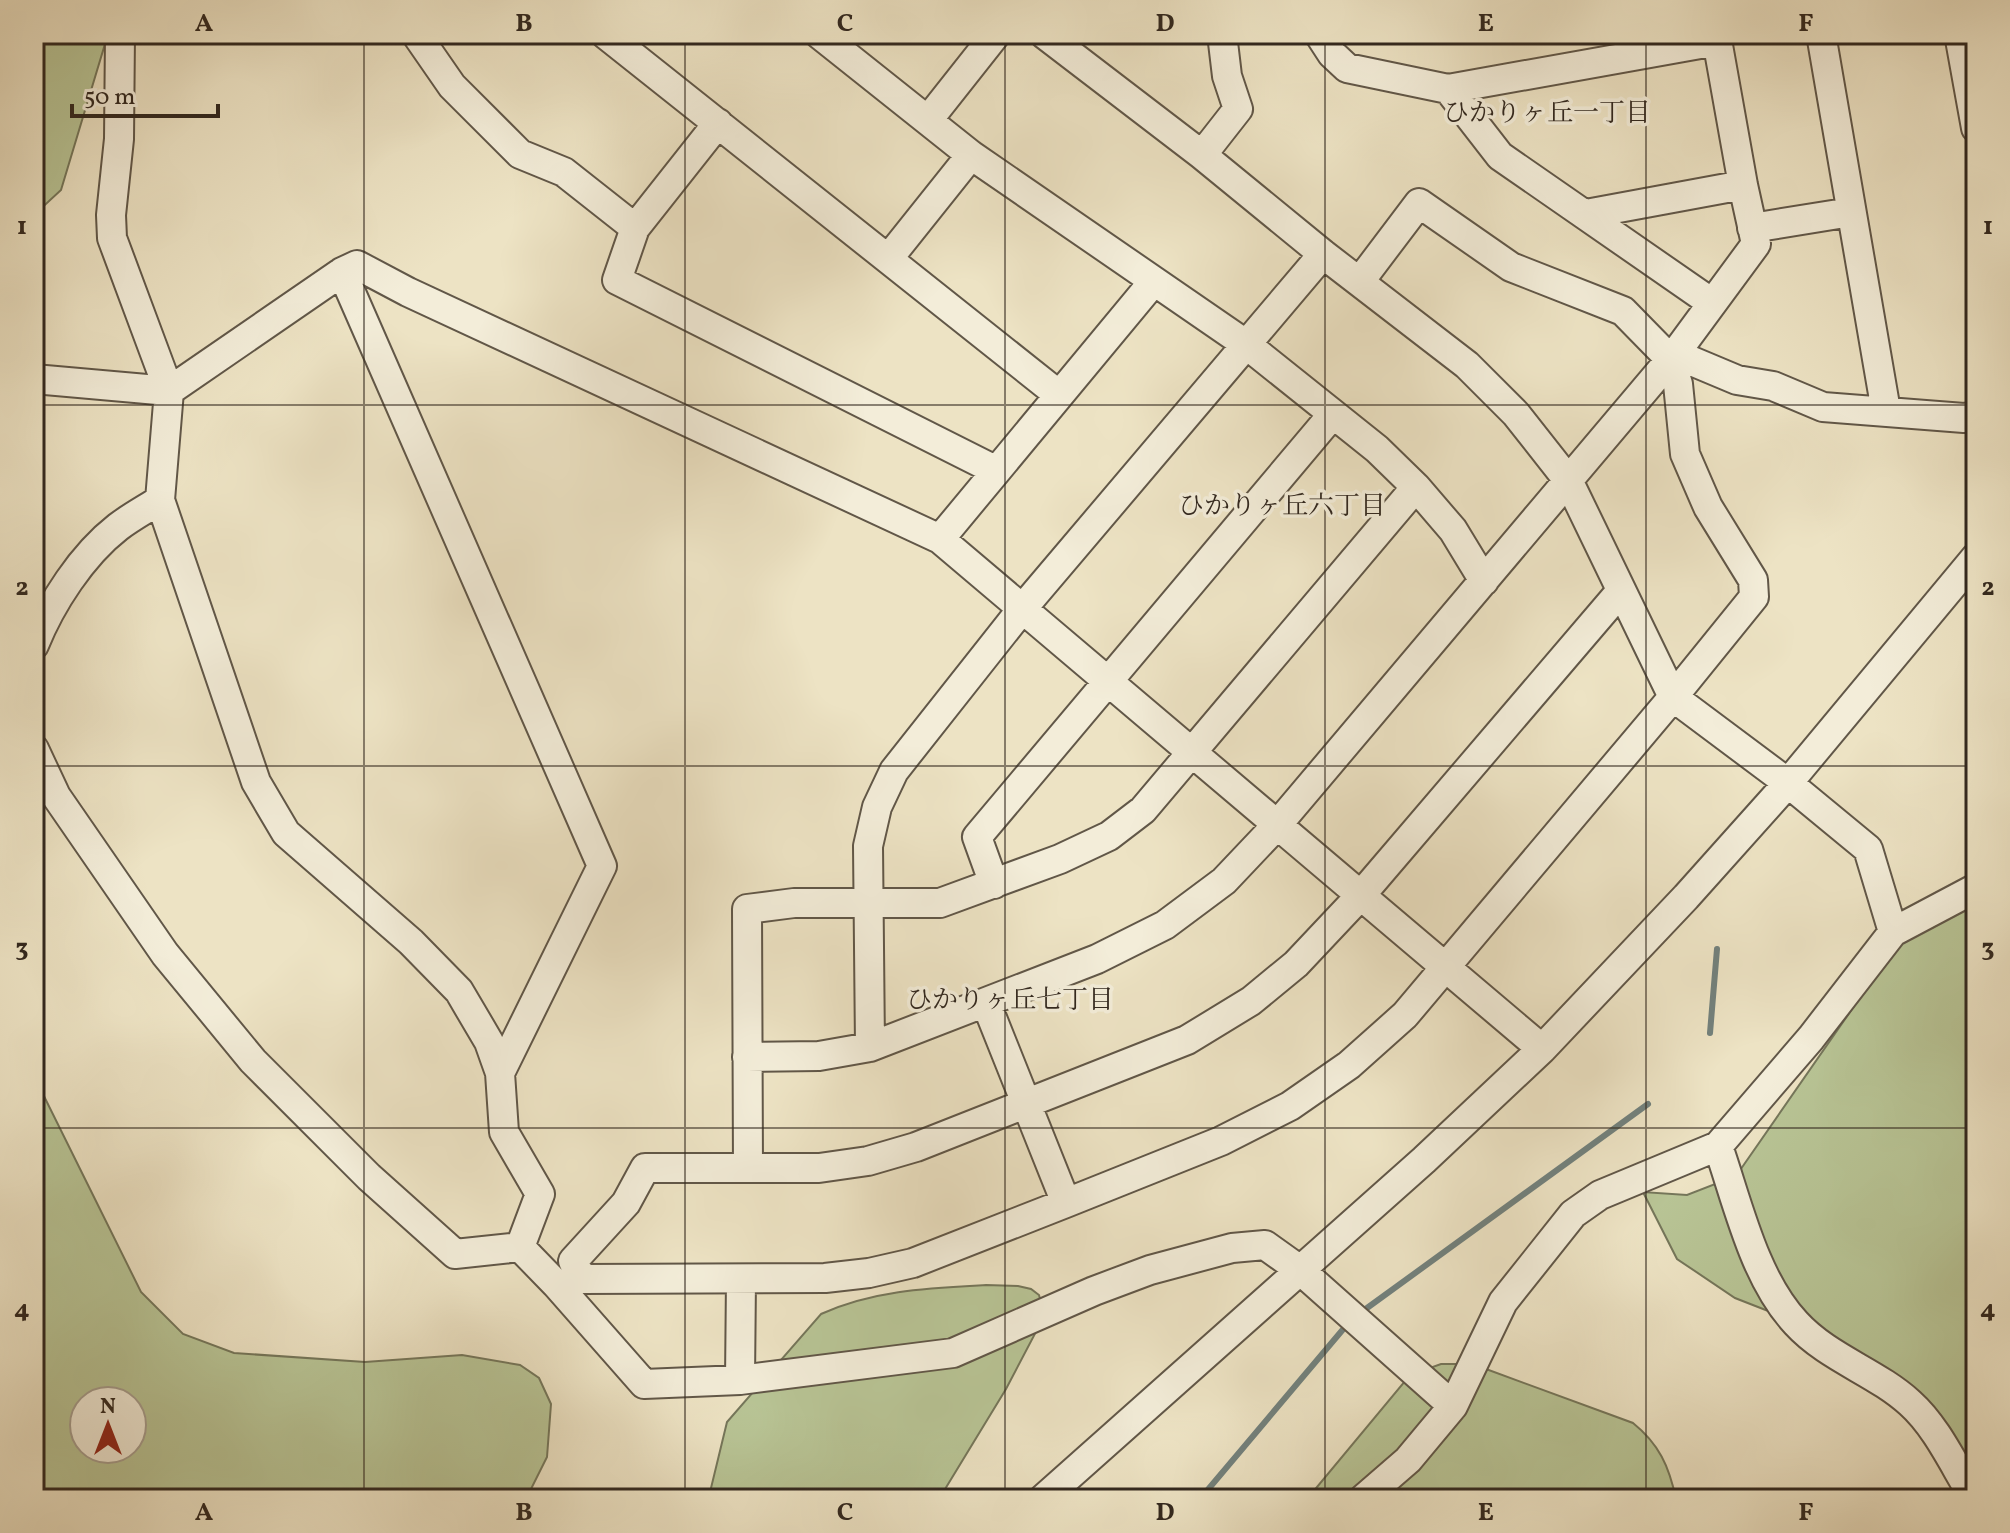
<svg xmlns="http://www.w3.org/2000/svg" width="2010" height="1533" font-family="Vollkorn,'Noto Serif JP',serif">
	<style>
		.green { fill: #b8c495; stroke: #75765a; stroke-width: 2; fill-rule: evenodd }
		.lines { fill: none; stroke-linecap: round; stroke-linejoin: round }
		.stream { stroke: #72817d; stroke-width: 6 }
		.minor-casing { stroke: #615748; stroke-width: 32 }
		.minor { stroke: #f3edd9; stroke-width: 28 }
		.grid { fill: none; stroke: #32281f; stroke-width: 2; stroke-opacity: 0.55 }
		.labels { text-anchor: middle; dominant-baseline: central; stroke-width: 7; stroke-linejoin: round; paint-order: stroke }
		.neighbourhood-label { font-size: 26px; fill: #32281f; stroke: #f3edd9 }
		.neatline { fill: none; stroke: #32281f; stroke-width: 3 }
		.grid-label { font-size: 26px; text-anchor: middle; font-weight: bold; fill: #32281f }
	</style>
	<rect width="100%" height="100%" fill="#ede3c4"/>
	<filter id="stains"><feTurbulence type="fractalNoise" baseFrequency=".0025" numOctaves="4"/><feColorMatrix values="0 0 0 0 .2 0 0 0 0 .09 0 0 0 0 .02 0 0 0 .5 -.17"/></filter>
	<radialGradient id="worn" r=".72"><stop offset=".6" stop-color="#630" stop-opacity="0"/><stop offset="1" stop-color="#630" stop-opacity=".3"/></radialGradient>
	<path class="green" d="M34,34h74l-47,156 -27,25z
		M1976,880v604l-58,-58 -119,-103 -64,-25 -58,-39 -34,-67 44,3 49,-19 180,-259z
		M34,1076l107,216 42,42 51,19 131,9 97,-7 58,10 19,13 12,26 -4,53 -21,42h-492zM84,1401h48v48h-48z
		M986,1285l32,1 13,3 8,6 4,15 -5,18 -32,61 -67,110h-227l-1,-11 16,-66 94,-108c52,-24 109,-26 165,-29z
		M1441,1364h22l23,5 147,54c26,21 36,43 43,76h-369l103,-124z"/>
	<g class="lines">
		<path class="stream" d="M1710,1033l7,-84
			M1367,1308l281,-204
			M1200,1499l145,-172"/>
		<g class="minor-casing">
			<path id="minor" d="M120,34l-1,105 -8,76 1,23 57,153 -9,109 96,282 30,51 125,109 48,49 30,51 11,31 4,59 36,62 -20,53
				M416,34l36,52 68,68 44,18 71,56
				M605,34l454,361
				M819,34l152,121 276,190 130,104 39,38 37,43 31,51
				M1044,34l158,121 121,99 144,111 49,49 52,66 105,217 115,86 80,66 25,83
				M1319,34l13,20 15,14 101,21 52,67 212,147
				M1821,34l65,377
				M1959,34l17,94
				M1448,89l269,-48
				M928,120l68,-86
				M718,123l-83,105 -18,52 378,190
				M1202,155l36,-46 -11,-33 -5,-42
				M1586,214l157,-29
				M1752,228l99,-16
				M888,259l83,-104
				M342,272l260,594 -102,207
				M1360,281l59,-78 92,64 112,44 47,48 8,25 7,70 23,53 45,73 1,17 -81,100 -268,318 -56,50 -59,41 -69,35 -155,62 -153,60 -44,10 -44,5 -243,1 -9,-18 53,-58 19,-35h174l49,-7 48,-14 271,-107 64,-39 45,-37 65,-69 259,-303
				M1675,354l62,26 36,6 50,21 141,11 12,-2
				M34,379l135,12 173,-119 15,-7 51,27 532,247 602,510
				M940,539l214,-258
				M34,645c17,-42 48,-90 84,-118 13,-10 28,-18 42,-27
				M34,749l22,47 109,158 88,107 116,116 86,77 65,-7
				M994,884l-17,-47 356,-423
				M986,1003l80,200
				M870,1047l-2,-201 9,-39 17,-36 128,-162 301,-355
				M747,1057l72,-1 51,-9 227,-88 68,-34 59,-44 54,-57 397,-470 81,-110 -13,-59 -27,-151
				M1718,1146c20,58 36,132 78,177 32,35 80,49 114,80 28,25 45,65 65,96
				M748,1168l-1,-259 47,-6h146l120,-44 49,-23 34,-26 273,-323
				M520,1247l36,37 88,100 96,-4 213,-27 141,-62 56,-21 82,-22 33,-3 35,25 153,136
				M740,1380l1,-101
				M1043,1499l381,-339 118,-111 144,-152 102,-114 188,-226
				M1363,1499l45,-39 45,-54 50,-104 70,-88 27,-19 118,-49 93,-108 82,-106 83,-44"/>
		</g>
		<use href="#minor" class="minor"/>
	</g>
	<path class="grid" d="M364,34v1465M685,34v1465M1005,34v1465M1325,34v1465M1646,34v1465M34,405h1942M34,766h1942M34,1128h1942"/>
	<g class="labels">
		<g class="neighbourhood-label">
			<text x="1547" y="114">ひかりヶ丘一丁目</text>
			<text x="1282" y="507">ひかりヶ丘六丁目</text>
			<text x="1010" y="1001">ひかりヶ丘七丁目</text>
		</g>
	</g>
	<rect width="2010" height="1533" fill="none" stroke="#ede3c4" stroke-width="88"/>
	<g transform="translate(108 1425)"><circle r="38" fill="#f3edd9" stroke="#a69e8f" stroke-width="2"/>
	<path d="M0-6L14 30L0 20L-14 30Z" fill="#8f2418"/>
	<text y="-12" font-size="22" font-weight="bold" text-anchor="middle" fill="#32281f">N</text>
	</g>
	<path d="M72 104v12h146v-12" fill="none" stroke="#32281f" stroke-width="4"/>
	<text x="84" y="104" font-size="24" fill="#32281f" stroke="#f3edd9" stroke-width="6" paint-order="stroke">50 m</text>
	<rect x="44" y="44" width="1922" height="1445" class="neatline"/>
	<g class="grid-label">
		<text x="204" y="31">A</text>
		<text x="524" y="31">B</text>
		<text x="845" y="31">C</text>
		<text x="1165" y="31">D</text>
		<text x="1486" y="31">E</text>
		<text x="1806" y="31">F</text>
		<text x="22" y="234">1</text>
		<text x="1988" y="234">1</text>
		<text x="22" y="595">2</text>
		<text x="1988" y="595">2</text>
		<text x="22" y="956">3</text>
		<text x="1988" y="956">3</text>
		<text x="22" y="1317">4</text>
		<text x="1988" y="1317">4</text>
		<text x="204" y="1520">A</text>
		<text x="524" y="1520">B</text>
		<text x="845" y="1520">C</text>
		<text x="1165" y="1520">D</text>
		<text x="1486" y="1520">E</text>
		<text x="1806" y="1520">F</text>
	</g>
	<rect width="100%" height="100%" filter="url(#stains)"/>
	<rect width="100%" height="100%" fill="url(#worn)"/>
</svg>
